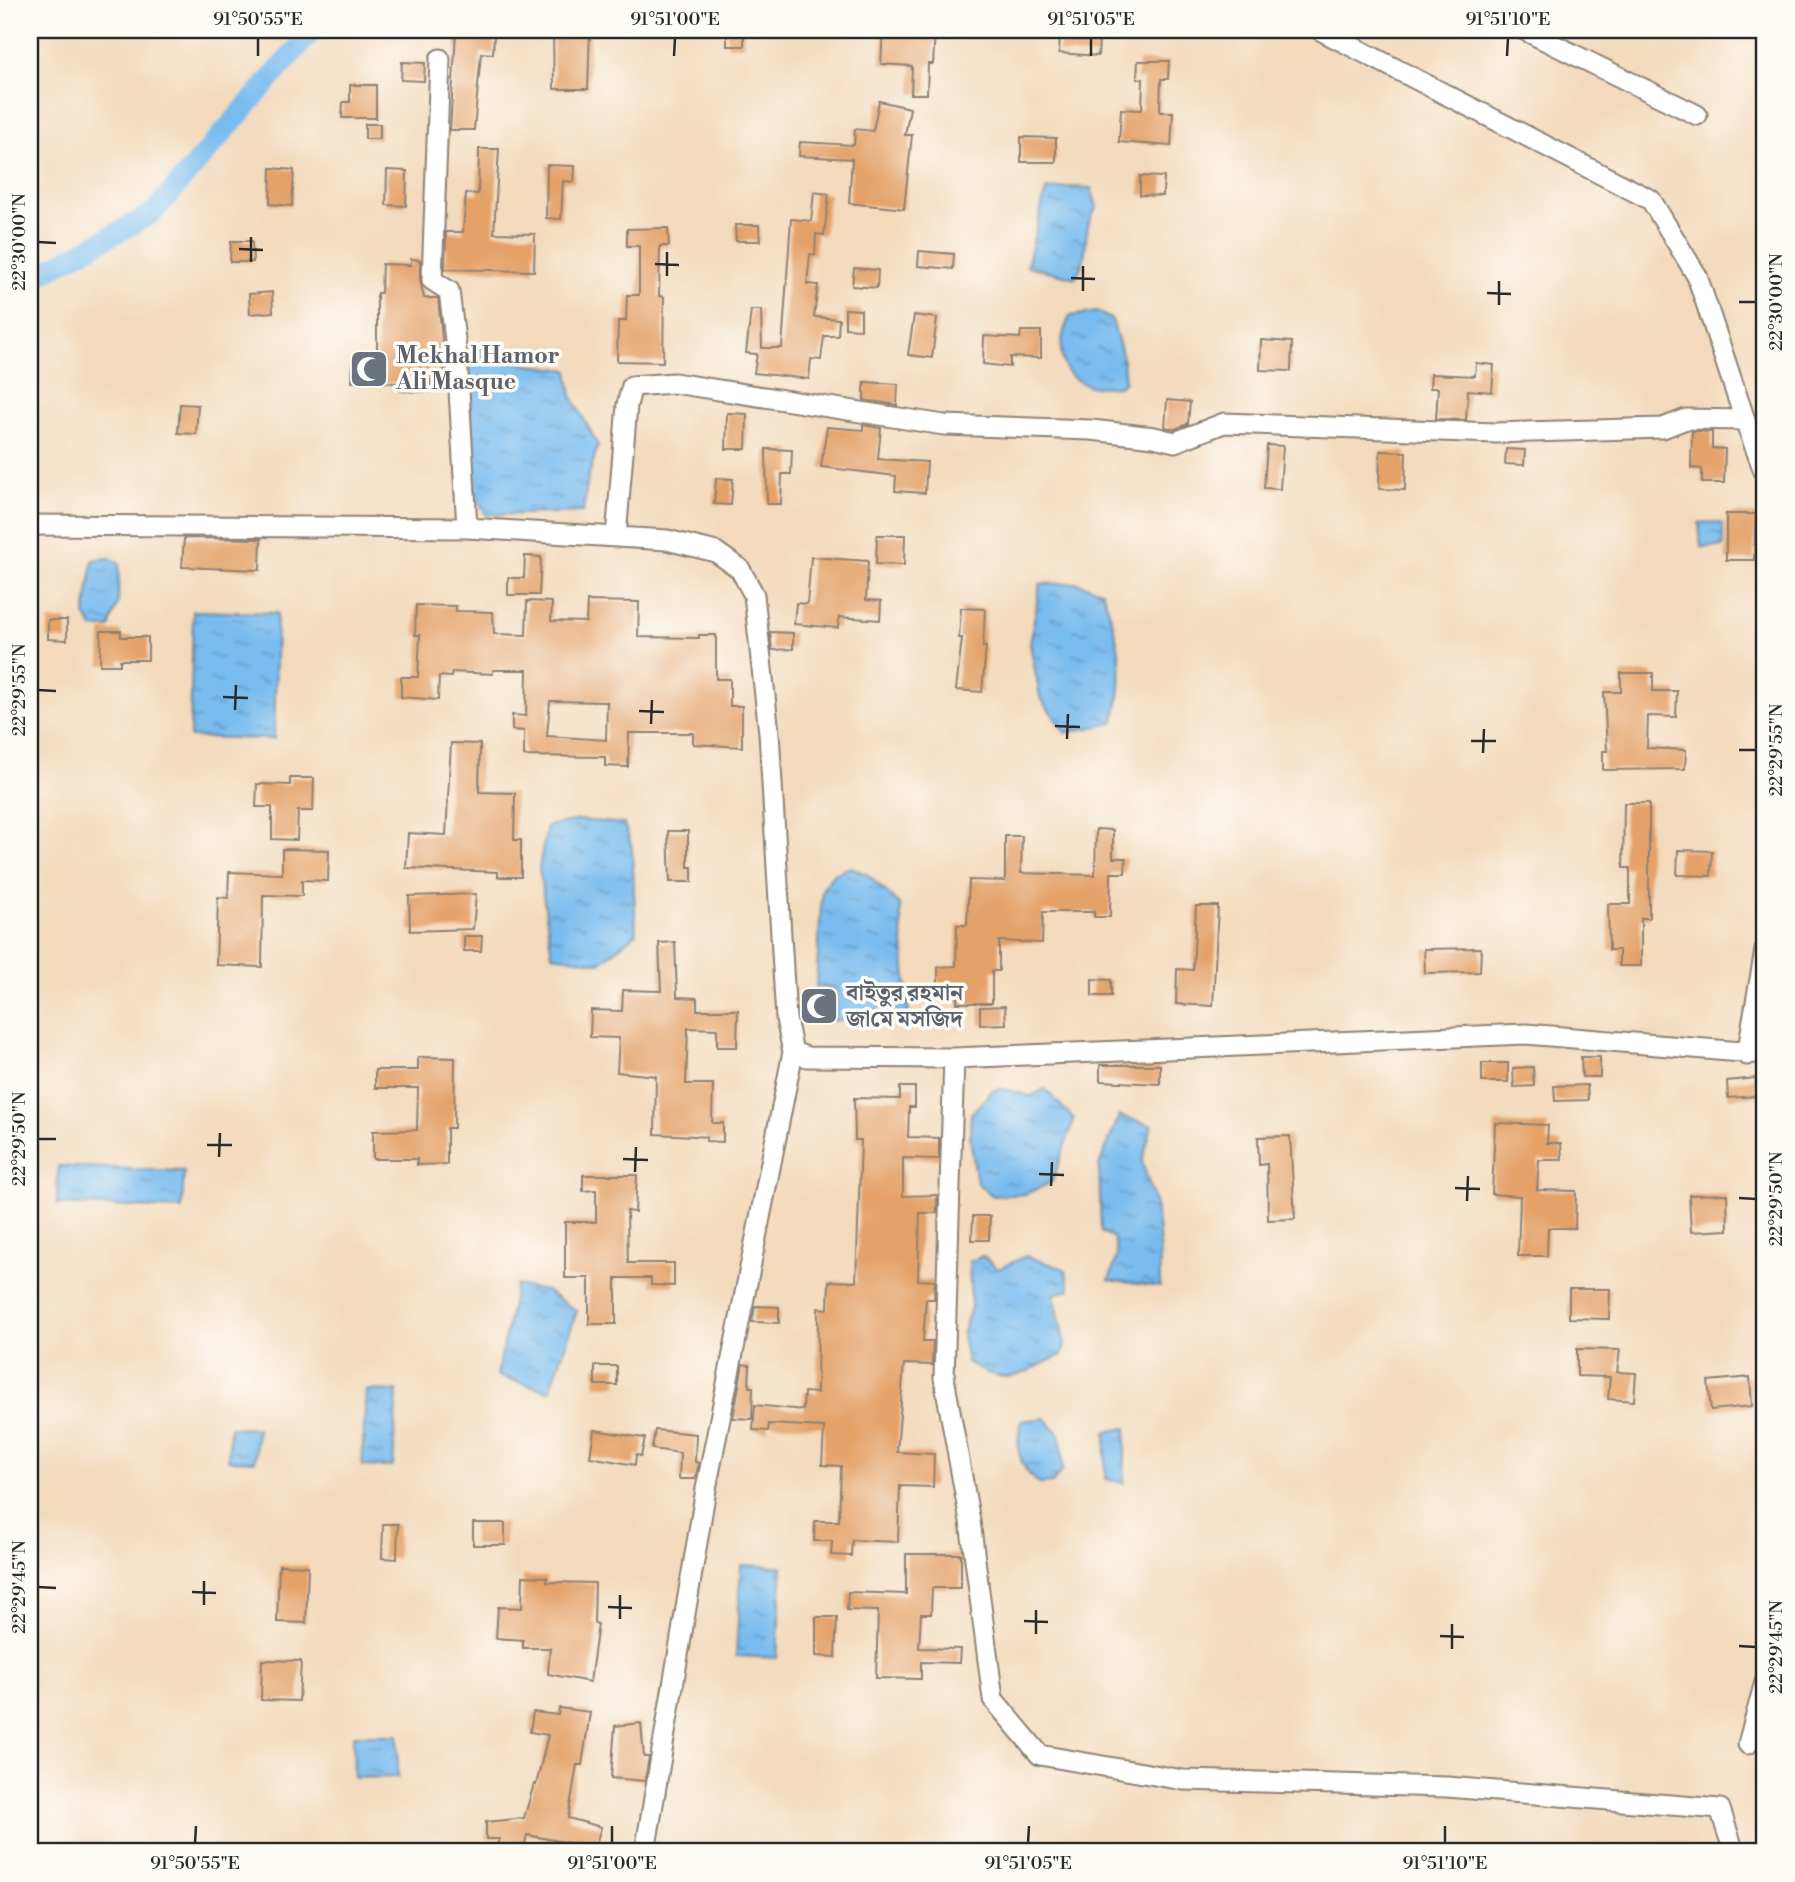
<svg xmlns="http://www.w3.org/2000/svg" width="1795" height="1882" font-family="'Libre Bodoni','Noto Serif Bengali',serif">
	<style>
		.water { fill: url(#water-ripples); stroke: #52738c; stroke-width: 2 }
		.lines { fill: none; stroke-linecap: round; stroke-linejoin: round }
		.canal { stroke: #78bbee; stroke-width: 21 }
		.building { fill: #e4a168; fill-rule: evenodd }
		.minor-casing { stroke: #8f8274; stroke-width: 23 }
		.minor { stroke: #fff; stroke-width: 19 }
		.ticks { fill: none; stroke: #2b2b2b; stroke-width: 2.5 }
		.labels { text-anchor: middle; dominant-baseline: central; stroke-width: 7; stroke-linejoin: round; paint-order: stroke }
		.worship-label { font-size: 23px; font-weight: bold; fill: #5b616d; stroke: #fdfcf7; text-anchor: start }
		.neatline { fill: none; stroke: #2b2b2b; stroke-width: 2.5 }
		.ticks-label { font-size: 18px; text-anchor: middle; fill: #2b2b2b }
	</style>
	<defs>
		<pattern id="water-ripples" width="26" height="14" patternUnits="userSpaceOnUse" patternTransform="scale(1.75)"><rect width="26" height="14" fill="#78bbee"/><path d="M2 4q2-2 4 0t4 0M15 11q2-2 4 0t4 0" fill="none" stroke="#6398c1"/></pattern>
	</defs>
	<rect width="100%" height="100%" fill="#fdfcf7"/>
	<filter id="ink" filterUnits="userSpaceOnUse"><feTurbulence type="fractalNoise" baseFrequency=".0143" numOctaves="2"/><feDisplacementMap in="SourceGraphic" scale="14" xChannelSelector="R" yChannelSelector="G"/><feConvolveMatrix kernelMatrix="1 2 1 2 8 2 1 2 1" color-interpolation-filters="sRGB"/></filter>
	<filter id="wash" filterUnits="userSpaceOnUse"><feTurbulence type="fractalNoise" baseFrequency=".00686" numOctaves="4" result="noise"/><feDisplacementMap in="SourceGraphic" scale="28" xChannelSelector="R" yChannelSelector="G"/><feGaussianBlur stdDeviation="1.57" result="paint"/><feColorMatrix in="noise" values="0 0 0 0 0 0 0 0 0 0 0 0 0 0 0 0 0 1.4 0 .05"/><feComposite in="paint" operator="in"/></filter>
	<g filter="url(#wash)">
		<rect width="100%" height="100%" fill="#f3dabc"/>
		<path class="water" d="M1071,187l20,1 6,19c-19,28 -4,41 -21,71l-49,-12 19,-76z
			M1098,312l14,8 10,34 3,27 -6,5c-8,0 -20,2 -29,0 -35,-10 -33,-43 -20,-70z
			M495,344l27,20 46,6 4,27 26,48 -10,33 -5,34 -97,3 -14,-27 -4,-136z
			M1713,522l10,2v23h-22l-2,-24z
			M110,558l9,5 -1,39 -9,26h-16l-8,-13 8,-55z
			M1077,583l25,8c17,46 26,84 11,132l-48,10 -25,-36 -10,-53 10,-60z
			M193,611l84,2 -3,126 -84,-2z
			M579,820l45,4 8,24 4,85 -36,30 -48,-8 -13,-87 8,-42z
			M851,867l17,8 32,30 9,112 -75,4 2,-33 -20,-1 6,-97 11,-16z
			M1003,1089l28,7 14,-7 29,30 -22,63 -27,12 -32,2 -16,-13 -7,-45 1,-24 22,-24z
			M1119,1116l33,9 -10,37 12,38 5,32 1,55 -51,-7 8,-24 -3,-18 -13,-6 -2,-66z
			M58,1166l126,5 -2,38 -125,-5z
			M983,1256l15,13 28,-13 39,13 5,21 -16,4 11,50 -3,11c-42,17 -50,36 -95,7l-5,-27 9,-28 -2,-45z
			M516,1285l30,6 31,20 -27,80 -53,-15z
			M366,1390l31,1 -4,76 -31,-1z
			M1045,1418l16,19 2,33 -11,13 -12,1c-22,-16 -25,-37 -19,-63z
			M230,1427l27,2 -2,32 -27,-1z
			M1126,1428l-2,55 -19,-4 1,-47z
			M741,1565l41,2 -5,91 -41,-2z
			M353,1735h45v42l-44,1z"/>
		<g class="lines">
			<path class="canal" d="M30,280l123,-67 160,-183"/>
		</g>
		<g id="blocks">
			<path class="building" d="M553,30h37l-2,59h-34z
				M727,30h17v16h-17z
				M883,30h52l-2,34h-5l-1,30h-16l1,-28 -31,-2z
				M456,33l38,2 -1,19 -12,-1 -7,77h-24z
				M1060,35l39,3 -1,18 -39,-3z
				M1138,61h31l-1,18h-7l-1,33h13l-2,34 -52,-4 2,-33 21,1 1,-31h-6z
				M402,62l23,1 -1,18 -23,-1z
				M350,85h26v33h-34l1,-16h7z
				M879,101l31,7 -5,27h7l-8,74 -55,-6 3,-44 -53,-3 1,-14 54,3 1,-16 18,2z
				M365,124h15v15h-15z
				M1021,137l35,1v24h-35z
				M479,149h20l-5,84 41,1 -1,37 -89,-2 1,-37h17l3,-39 12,1z
				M547,165l28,1 -1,16 -11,-1 -2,38 -15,-1z
				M271,168l23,2 -2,36 -22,-2z
				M387,170l20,1 -1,35 -20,-1z
				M1140,176l24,1 -1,19 -23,-1z
				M814,192l15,2 -5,41 -8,-1 -1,21 -5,-1 -3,30 11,1 -4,32 25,2 -1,17h-14l-3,24 -10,-1 -2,20 -55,-6 3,-19 -11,-1 5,-43h10l1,38h20l9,-129 20,2z
				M735,225h24l1,16h-24z
				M668,228l1,18h-9l-1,50 5,1 -1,65 -46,-1 1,-40h8l1,-26h12v-49h-12v-17z
				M231,241h21l1,21h-23z
				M919,251l35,3 -1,15 -35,-3z
				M411,259l9,1v20l4,18h14l8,82h-16v12l-30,-1v-8l-48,-1 1,-22h24v-67h4l1,-29 29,1z
				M854,268l24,2 -1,18 -25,-2z
				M272,292l1,20 -23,2 -1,-20z
				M845,309l16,1v19l-16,-1z
				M914,315l23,3 -5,40 -24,-3z
				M1021,331h20v27l-31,-1v10l-27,-3 1,-28 36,2z
				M1261,340l31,2 -1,29 -31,-1z
				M1476,363l18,2 -2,27 -24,-2 -2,30 -30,-1 2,-31h-8l1,-14 44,2z
				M864,382l34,2 -1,21 -33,-5z
				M1167,400l23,2 -2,22 -13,5 -10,-2z
				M180,404l18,1 -2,29 -18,-1z
				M727,413l20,1 -1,35h-20z
				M863,425l18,3 -3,31 49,3 -2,31 -30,-2 1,-15 -75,-9 6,-40 36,3z
				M1692,431l20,1v16l13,1 -1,34h-22v-14l-11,-1z
				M1267,445l16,1 -3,43 -16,-1z
				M766,449l26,1 -1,24h-9l-1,30h-14z
				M1506,449l19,1 -1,15 -19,-1z
				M1380,451l26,1 -1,38 -26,-1z
				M716,478l17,1 -2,26 -17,-1z
				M1726,514h30l-2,46h-28z
				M877,535h28l-1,30 -28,-1z
				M184,538l77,1 -1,31 -78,-3z
				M525,556l16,1 -2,38h-31v-17h16z
				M811,557l57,4 -2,39 15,1 -1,19 -41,-3 -1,11 -44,-4 2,-21 11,1z
				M527,601l25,1 -1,19 35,1 1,-21 52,1 -1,35 61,1v-3h17v44h14v27h12v41l-49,-3v-11h-64l-1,34 -23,-1v-9l-81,-1v-25l-12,-1v-15l14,1 1,-46h-34v4l-41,-2 -1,5 -12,-1 -1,24 -37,-3v-20h17l2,-42h-5l1,-30 40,1v5l37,1 1,22 32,1zM550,701l57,1 -1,38 -59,-4z
				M961,608l24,1 -2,38h3l-4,45 -26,-2 6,-52h-3z
				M48,620h19v20l-19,-1z
				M101,631h20v6h27v23h-28v5h-20z
				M770,632l23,1v16l-21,1z
				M1621,673h32v18h24l-1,26 -28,-1 -1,32 39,2 -1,19 -82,1v-19h4l-3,-59h17z
				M451,743l29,1 -1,48 36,1 -1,47h7v37h-23v-5l-92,-4 2,-35 38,2z
				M290,778h24l-1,33h-15l-1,29 -25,-1v-32h-16l1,-23 33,1z
				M1624,803h25v115h-8v48h-22v-16h-10l-1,-46h22v-36h-7z
				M1096,829l17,1v28h13l-1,15h-14l-1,44h-16v-5h-51l-1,31 -43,-2v30h-7v32h-35v-20l-19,1v-17l18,-1 1,-41h10l2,-45 36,1v-45h17l-1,37 74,2z
				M668,831h20v36h4v15h-22z
				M282,849l47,1 -1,31 -26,-1v16l-39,-1 -1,72 -46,-2 2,-68 10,1 1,-26 53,2z
				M1678,850l34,1 -1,25 -34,-1z
				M476,894l-3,35 -63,2 -1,-35z
				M1196,906h22l-5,100 -37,-2 1,-35 16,1z
				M464,936h18l-1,15h-17z
				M675,942l2,55 20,1v12h41l-1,37h-20v-18l-29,-1 -2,56h27l-1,39h11v19l-17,-1v-4l-12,-1 -39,-2 1,-58 -39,-4 2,-34 -29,-1 1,-27 31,1 1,-21 38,1 -2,-48z
				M1481,948l-1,24 -55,1 -1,-24z
				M1092,979l19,1v16h-19z
				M801,992h31v29h-30z
				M1005,1006l1,18 -26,1v-18z
				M418,1057l37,1 -1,70h-7v36l-30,1v-6h-44v-28l44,-1 1,-42h-43v-18h43z
				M1581,1057h19v20h-18z
				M1482,1063h26v19h-26z
				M1100,1065h60v19l-60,-3z
				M1533,1067l1,19 -20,1 -1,-19z
				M1756,1078l1,18 -29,2 -1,-17z
				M1587,1085l1,15 -33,1 -1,-15z
				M900,1087h15v20h-6l-1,30 31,1v21l-36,-1v38l34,-1v18h-17l-2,67 17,1 -1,18h-8l-3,42h10l-1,24 -28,-1 -7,88 37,2 -1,33 -33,-1 -2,56 -46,-2 -1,16 -20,-1 1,-14h-18l1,-20h24l2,-55 -19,-1 2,-38 -55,-3 -1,7 -15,-1 2,-25 48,5 1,-18 13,1 1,-85 10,1 1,-28 27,1 5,-142h-6l-1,-42 46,1z
				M1495,1123l53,2 -1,18h14l1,17h-23l-2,30 39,1 -1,37h-27l-1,28h-29l2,-60 -28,-2z
				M1290,1136l5,83 -27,1 -1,-56 -8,1 -1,-28z
				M583,1175h54l-2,37 -8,-1 1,52h46v23l-23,-1v-7h-35v46h-27v-46h-24v-56h31v-32l-13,1z
				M1727,1194l1,36 -37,2 -2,-37z
				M973,1216h17l-1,24h-17z
				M1569,1289h41l-1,30 -40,-1z
				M755,1306l24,1v16l-27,-1z
				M1577,1349l43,1 -3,22 19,1 -2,28 -26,-2 2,-22 -33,-1z
				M743,1364l7,1 -1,22h4l-1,32 -19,-1z
				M595,1366h22v19h-22z
				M1750,1377l2,29 -41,4 -3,-29z
				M594,1430l51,8 -4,18 -5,-1 -1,10 -45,-8z
				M655,1430l41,4 -1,28 4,1 -4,16h-16l1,-26 -28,-4z
				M473,1523h32v22h-32z
				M383,1524h15l-1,35 -15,-1z
				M906,1554h55v34h-29l-1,26h-10l-2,34 41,1 -1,14 -38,-1v17l-45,-1 2,-67 -31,-1 1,-18 58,2z
				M279,1565l29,1 -2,57 -29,-1z
				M523,1576l24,1v5l48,1 -1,40 4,1 -8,58 -42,-8 2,-26h-27v-8l-27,-2 2,-31 24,1z
				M816,1617h21l-2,40 -19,-1z
				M262,1660l39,1 -2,40 -38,-1z
				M559,1708l31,4 -8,53h-5l-9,53 33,9 -6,21 -68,-13 -4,17h-27l3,-13h-13v-17l38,-4 10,-34 2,1 12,-50 -18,-3 3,-20 25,3z
				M641,1723l3,34h5l-4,24 -34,-3 4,-52z"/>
		</g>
	</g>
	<g filter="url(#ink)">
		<use href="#blocks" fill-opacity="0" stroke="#8f8274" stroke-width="2"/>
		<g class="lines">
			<g class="minor-casing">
				<path id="minor" d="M1320,30l331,170 46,76 48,144
					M1524,30l173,85
					M440,59l-8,221 17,11 8,65 10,172
					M30,525l437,3 200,12 49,12 24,17 14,26 15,138 17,286 7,33 14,5 147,1 572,-24 239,20
					M616,537l11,-132 5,-19 42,-3 270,42 147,5 63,7 21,5 49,-19 271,10 168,-5 23,-9 59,1 20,54
					M1747,1055l18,-105
					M954,1058l-10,320 26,143 23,178 47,56 143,25 264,7 273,22 14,43
					M1748,1744l17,-62
					M645,1852l61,-363 87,-437"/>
			</g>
			<use href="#minor" class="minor"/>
		</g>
	</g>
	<path class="ticks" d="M258,56v-18M674,56l1,-18M1091,56v-18M1507,56l1,-18M38,242l18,1M239,249l24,1M251,262v-25M655,264l24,1M667,276v-24M1071,278l24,1M1083,291v-25M1487,293l24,1M1739,302h17M1499,305v-24M38,690l18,1M223,697l25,1M235,710l1,-25M639,711l25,1M651,724l1,-24M1055,726l25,1M1067,739l1,-25M1471,741h25M1739,750h17M1483,753l1,-24M38,1139h18M207,1145h25M219,1157l1,-24M623,1159l25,1M635,1172l1,-25M1039,1174l25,1M1051,1186l1,-24M1455,1188l25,1M1739,1198l17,1M1467,1201l1,-25M38,1587l18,1M192,1592l24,1M204,1605v-24M608,1607l24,1M620,1619v-24M1024,1621l24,1M1036,1634v-24M1440,1636l24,1M1739,1646l17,1M1452,1649v-25M195,1843l1,-17M612,1843v-17M1028,1843l1,-17M1445,1843v-17"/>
	<defs>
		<g id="mosque-square" transform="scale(2.0125)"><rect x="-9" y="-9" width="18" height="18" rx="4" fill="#6b7280" stroke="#fdfcf7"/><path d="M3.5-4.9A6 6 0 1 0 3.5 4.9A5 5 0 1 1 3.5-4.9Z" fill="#fff"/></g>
	</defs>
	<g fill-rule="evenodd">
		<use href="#mosque-square" x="369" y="369"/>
		<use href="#mosque-square" x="819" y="1006"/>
	</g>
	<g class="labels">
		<g class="worship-label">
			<text x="396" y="356">Mekhal Hamor<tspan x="396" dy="26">Ali Masque</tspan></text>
			<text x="846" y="993">বাইতুর রহমান<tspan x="846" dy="26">জা‌মে মস‌জিদ</tspan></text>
		</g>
	</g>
	<rect width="1795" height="1882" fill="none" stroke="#fdfcf7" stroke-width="77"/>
	<rect x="38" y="38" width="1718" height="1805" class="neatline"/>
	<g class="ticks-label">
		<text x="258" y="25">91°50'55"E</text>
		<text x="675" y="25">91°51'00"E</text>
		<text x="1091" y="25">91°51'05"E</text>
		<text x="1508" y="25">91°51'10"E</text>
		<text transform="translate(19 242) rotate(-90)" y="6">22°30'00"N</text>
		<text transform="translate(1776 302) rotate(-90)" y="6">22°30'00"N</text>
		<text transform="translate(19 690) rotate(-90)" y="6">22°29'55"N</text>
		<text transform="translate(1776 750) rotate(-90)" y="6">22°29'55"N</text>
		<text transform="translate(19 1139) rotate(-90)" y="6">22°29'50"N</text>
		<text transform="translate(1776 1199) rotate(-90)" y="6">22°29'50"N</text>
		<text transform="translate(19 1587) rotate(-90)" y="6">22°29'45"N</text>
		<text transform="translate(1776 1647) rotate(-90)" y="6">22°29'45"N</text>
		<text x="195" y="1869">91°50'55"E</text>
		<text x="612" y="1869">91°51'00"E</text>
		<text x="1028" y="1869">91°51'05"E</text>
		<text x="1445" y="1869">91°51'10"E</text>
	</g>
</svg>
